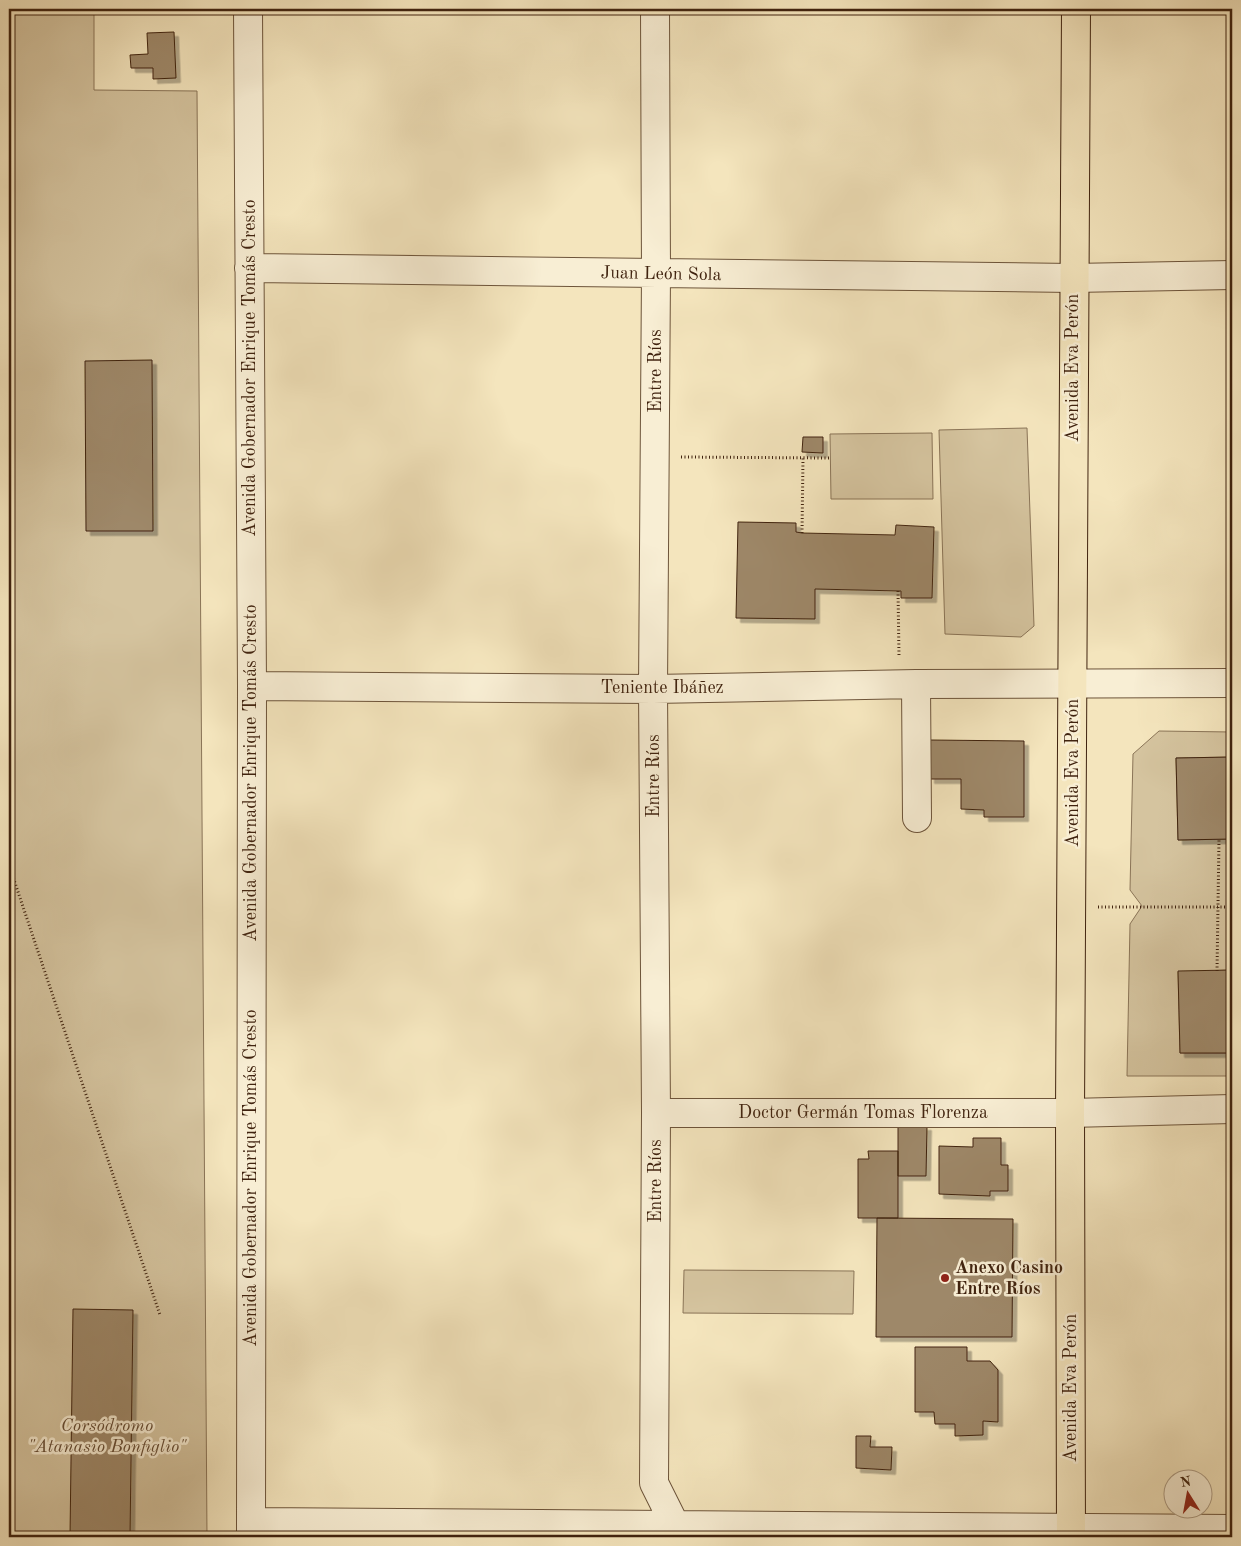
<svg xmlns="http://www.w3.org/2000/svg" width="1241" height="1546" font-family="'Old Standard TT',serif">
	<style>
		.green { fill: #d5c49f; stroke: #8a7457 }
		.building { fill: #9e8869; stroke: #40230f; filter: url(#shadow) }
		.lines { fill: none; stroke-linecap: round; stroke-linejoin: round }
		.minor-casing { stroke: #6d543a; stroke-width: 30 }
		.major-casing { stroke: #40230f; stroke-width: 30 }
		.path { stroke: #40230f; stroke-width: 3; stroke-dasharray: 1 2.5; stroke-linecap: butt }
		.minor { stroke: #f8eed4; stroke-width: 28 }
		.major { stroke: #f4e5bd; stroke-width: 28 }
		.poi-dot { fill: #8f2418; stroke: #f8eed4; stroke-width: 2 }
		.labels { text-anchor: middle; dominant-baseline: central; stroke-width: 5; stroke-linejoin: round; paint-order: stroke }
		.street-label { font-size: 18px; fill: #40230f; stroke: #f8eed4 }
		.poi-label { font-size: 18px; font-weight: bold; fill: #40230f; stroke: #f8eed4; text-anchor: start }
		.park-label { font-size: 18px; font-style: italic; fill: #654b33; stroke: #f8eed4 }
	</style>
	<defs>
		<filter id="shadow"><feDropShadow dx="4.5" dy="4.5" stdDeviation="0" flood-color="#0004"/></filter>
	</defs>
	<rect width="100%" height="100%" fill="#f4e5bd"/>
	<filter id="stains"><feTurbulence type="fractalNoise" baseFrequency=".004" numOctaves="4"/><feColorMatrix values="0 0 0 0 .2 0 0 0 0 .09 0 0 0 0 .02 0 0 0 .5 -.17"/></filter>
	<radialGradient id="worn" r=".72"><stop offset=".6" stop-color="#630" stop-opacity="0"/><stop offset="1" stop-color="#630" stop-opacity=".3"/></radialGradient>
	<path class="green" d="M9,9h85v81l103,1 10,1446h-198z
		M1027,428l7,198 -13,11 -76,-3 -6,-204z
		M932,433l1,66h-102l-1,-65z
		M1159,731l73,1v25l-56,1 2,82 54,-1v131l-54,2 2,81h52v23h-105l3,-152 12,-18 -12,-16 3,-136z
		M684,1270l170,1 -1,43 -170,-1z"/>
	<path class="building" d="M174,32l2,46 -23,1v-11h-22l-1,-13 18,-1 -1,-21z
		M152,360l1,171h-67l-1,-170z
		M803,437h20v16l-21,-1z
		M738,522l58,1v9l6,1 93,2 1,-10 38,2 -2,71h-31v-7l-86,-2v30l-79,-1z
		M930,740l94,1v76h-40v-7l-23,-1v-30h-31z
		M1232,757v82l-54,1 -2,-82z
		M1232,970v83h-52l-2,-82z
		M898,1126h29l-1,50h-28z
		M973,1138h28v27h7v26h-18v5l-51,-2v-48l34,1z
		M868,1151h30v67h-40v-59h11z
		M877,1218l136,1 -1,118h-136z
		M73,1309l60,1 -3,227h-60z
		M915,1347h52v14h23l8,9v52l-15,-1v14l-28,1v-12h-20l-1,-12h-19z
		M856,1436h15l-1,11h22l-1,23 -35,-2z"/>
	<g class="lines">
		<g class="minor-casing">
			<path id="minor" d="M248,9l4,677 -1,851
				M655,9l1,265 -3,415 3,424 -2,370 21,42v12
				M249,268l824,10 159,-3
				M916,684l1,134
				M252,686l401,3 263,-5 316,-1
				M656,1113h414l162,-4
				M251,1522l981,7"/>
		</g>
		<g class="major-casing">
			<path id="major" d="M1071,1537l-1,-424 6,-1104"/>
		</g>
		<path class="path" d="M681,457l149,1
			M802,533l1,-75
			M898,591l1,65
			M9,865l151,450
			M1098,907h134
			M1217,971l2,-132"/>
		<use href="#minor" class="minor"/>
		<use href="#major" class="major"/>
	</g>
	<circle class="poi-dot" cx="945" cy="1278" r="5"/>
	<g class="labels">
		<g class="street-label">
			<text transform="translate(661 274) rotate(1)">Juan León Sola</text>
			<text transform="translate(250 368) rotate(-90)">Avenida Gobernador Enrique Tomás Cresto</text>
			<text transform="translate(1073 368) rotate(-90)">Avenida Eva Perón</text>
			<text transform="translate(656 371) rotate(-90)">Entre Ríos</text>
			<text x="662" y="688">Teniente Ibáñez</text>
			<text transform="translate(251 773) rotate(-90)">Avenida Gobernador Enrique Tomás Cresto</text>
			<text transform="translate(1073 773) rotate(-90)">Avenida Eva Perón</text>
			<text transform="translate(654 776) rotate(-90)">Entre Ríos</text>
			<text x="863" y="1113">Doctor Germán Tomas Florenza</text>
			<text transform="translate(251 1178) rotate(-90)">Avenida Gobernador Enrique Tomás Cresto</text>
			<text transform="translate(656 1181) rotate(-90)">Entre Ríos</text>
			<text transform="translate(1071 1388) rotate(-90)">Avenida Eva Perón</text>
		</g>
		<g class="poi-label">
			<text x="955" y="1268">Anexo Casino<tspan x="955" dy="21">Entre Ríos</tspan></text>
		</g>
		<g class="park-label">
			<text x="107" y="1426">Corsódromo<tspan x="107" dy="21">"Atanasio Bonfiglio"</tspan></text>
		</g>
	</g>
	<rect width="1241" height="1546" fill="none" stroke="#f4e5bd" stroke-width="30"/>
	<rect x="10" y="10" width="1221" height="1526" fill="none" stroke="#40230f" stroke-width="2.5"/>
	<rect x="15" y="15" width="1211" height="1516" fill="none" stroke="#40230f"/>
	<g transform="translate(1188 1494) rotate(349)"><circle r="24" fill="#f8eed4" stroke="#ae9d85"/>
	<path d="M0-4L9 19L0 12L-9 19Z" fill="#8f2418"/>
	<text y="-8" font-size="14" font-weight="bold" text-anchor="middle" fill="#40230f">N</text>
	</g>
	<rect width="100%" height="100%" filter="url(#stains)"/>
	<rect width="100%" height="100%" fill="url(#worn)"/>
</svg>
